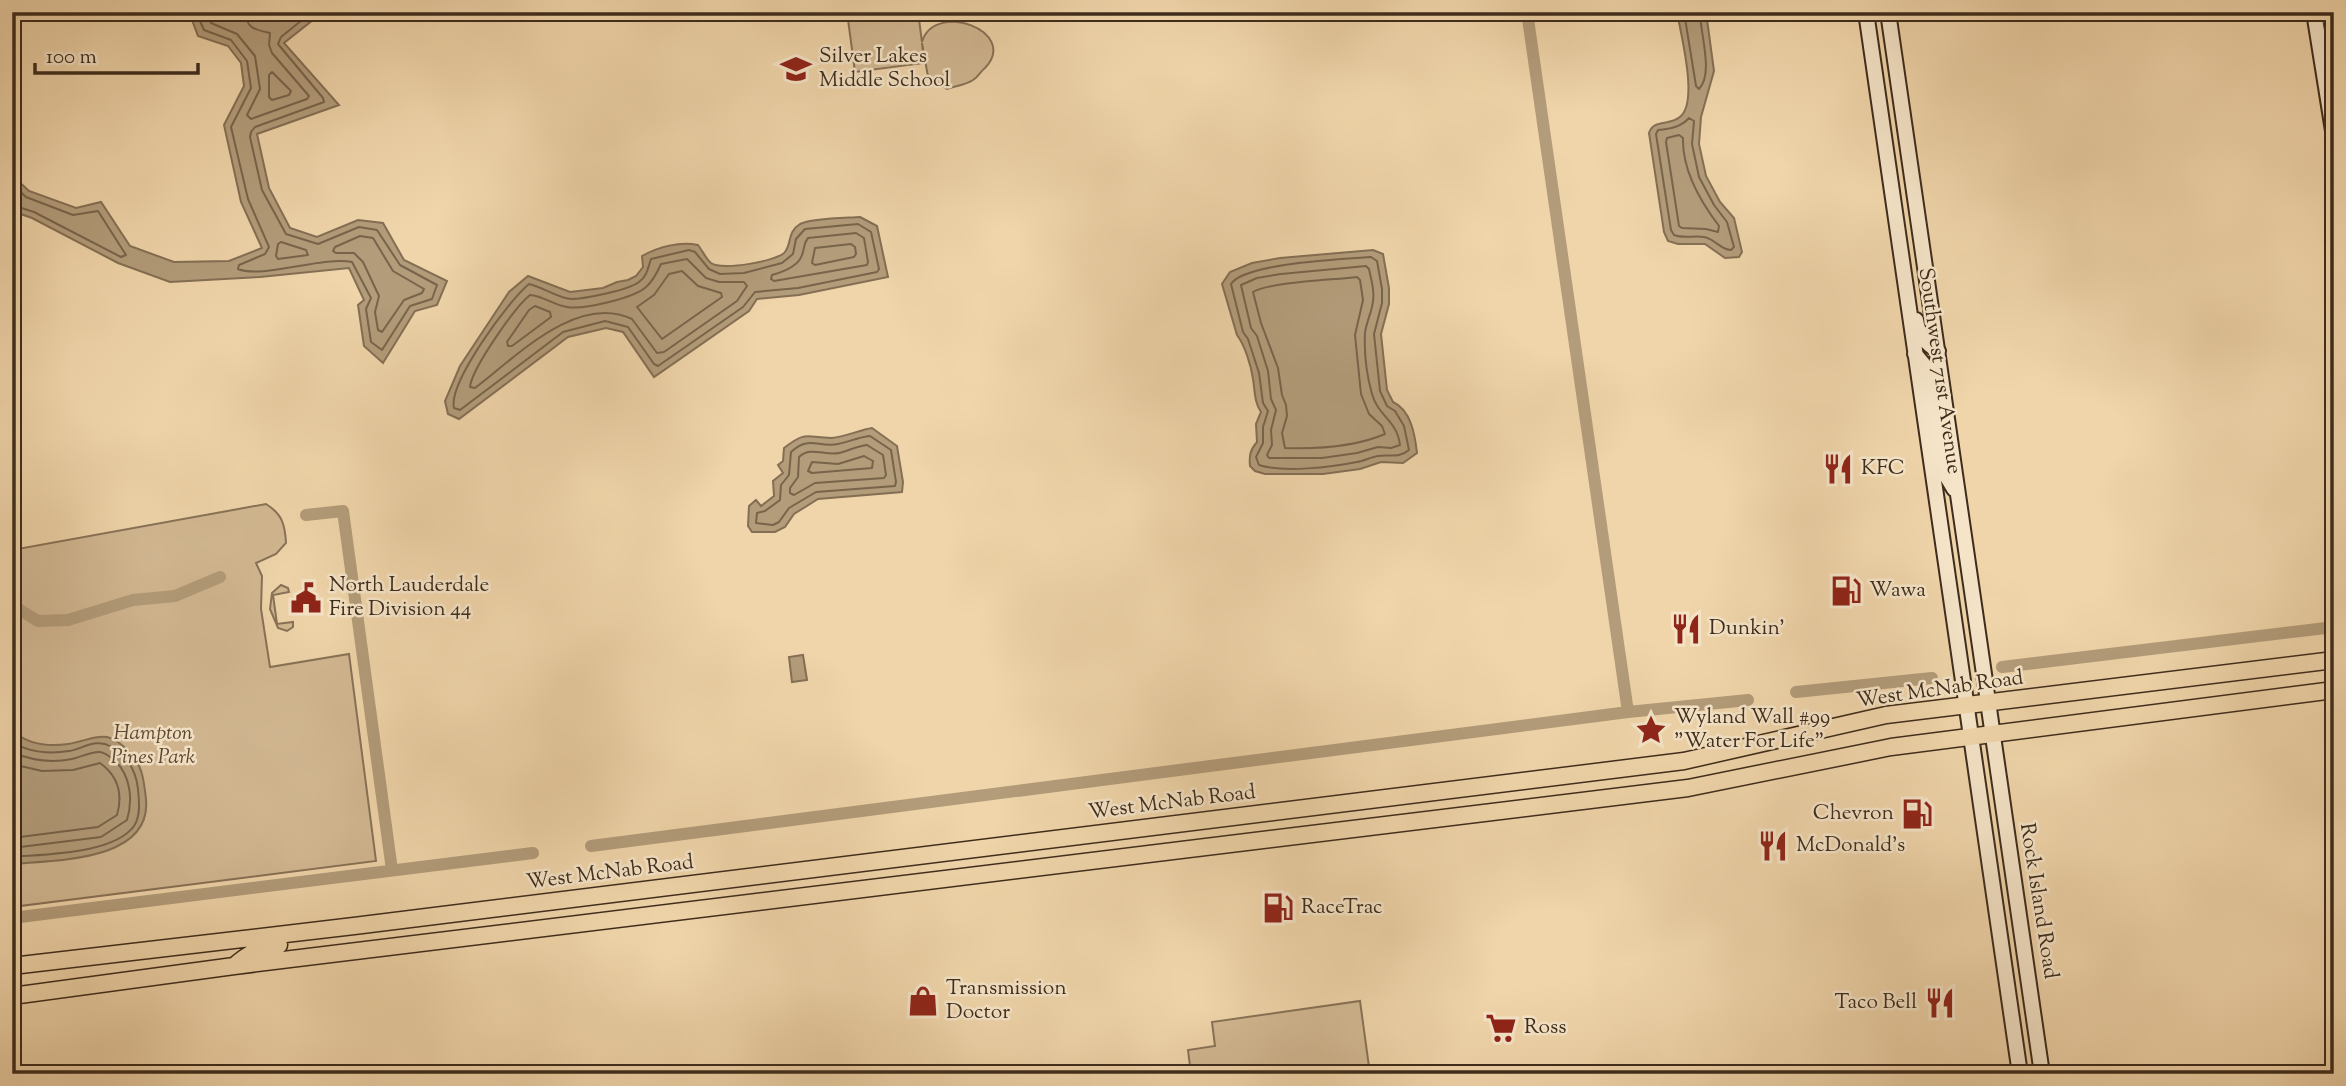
<svg xmlns="http://www.w3.org/2000/svg" width="2346" height="1086" font-family="'Sorts Mill Goudy',serif">
	<style>
		.green { fill: #d2b892; stroke: #887257; stroke-width: 2 }
		.water { fill: #b39c7a; stroke: #846f54; stroke-width: 2 }
		.lines { fill: none; stroke-linecap: round; stroke-linejoin: round }
		.shore { stroke: #78644b; stroke-width: 2 }
		.canal { stroke: #b39c7a; stroke-width: 12 }
		.secondary-casing { stroke: #3e2c1c; stroke-width: 18 }
		.primary-casing { stroke: #3e2c1c; stroke-width: 19 }
		.secondary { stroke: #f5e4c8; stroke-width: 14 }
		.primary { stroke: #f0d5aa; stroke-width: 16 }
		.labels { text-anchor: middle; dominant-baseline: central; stroke-width: 5; stroke-linejoin: round; paint-order: stroke }
		.poi-label { font-size: 21px; fill: #3e2c1c; stroke: #f5e4c8; text-anchor: start }
		.street-label { font-size: 21px; fill: #3e2c1c; stroke: #f5e4c8 }
		.park-label { font-size: 21px; font-style: italic; fill: #5c4834; stroke: #f5e4c8 }
	</style>
	<rect width="100%" height="100%" fill="#f0d5aa"/>
	<filter id="stains"><feTurbulence type="fractalNoise" baseFrequency=".00286" numOctaves="4"/><feColorMatrix values="0 0 0 0 .2 0 0 0 0 .09 0 0 0 0 .02 0 0 0 .5 -.17"/></filter>
	<radialGradient id="worn" r=".72"><stop offset=".6" stop-color="#630" stop-opacity="0"/><stop offset="1" stop-color="#630" stop-opacity=".3"/></radialGradient>
	<path class="green" d="M847,12h71l4,30c12,-42 98,-11 63,26 -4,3 -7,9 -12,12 -7,5 -18,6 -26,9l-19,-12 -6,-34 2,20 -69,9z
		M266,504c16,10 19,20 20,39l-10,11 -20,9 6,13 -1,33 9,58 79,-13 27,207 -364,46v-357z
		M281,585l7,3 1,4 -16,3 4,29 16,-2v5l-6,4 -9,-3 -8,-19 2,-16z
		M1360,1001l10,73h-179l-3,-24 27,-4 -3,-24z"/>
	<path class="water" d="M189,12h69l4,4 11,-4h50l-39,31 55,62 -82,29 12,54 21,40 27,9 41,-17 25,3 21,37 43,21 -10,24 -22,6 -32,52 -19,-17 -6,-41 6,-5 -15,-32 -89,9 -90,5 -52,-19 -86,-45 -20,-7v-57l7,-3 -3,28 13,12 47,17 25,-6 29,44 44,16 55,-1 33,-13 -21,-46 -17,-77 20,-39 -3,-23 -13,-17 -30,-10z
		M1677,12h29l8,59 -13,46 -2,27 7,32 14,26 14,16 8,34 -3,5 -14,1 -20,-14h-27l-10,-3 -4,-9 -15,-99c5,-15 21,-6 32,-17 17,-16 0,-81 -4,-104z
		M860,217l17,9 11,51 -89,18 -42,4 -8,12 -95,66 -31,-45 -17,-4 -38,9 -109,82 -11,-5 -3,-13 15,-35 49,-74 19,-16 42,16 33,-4 14,-6 11,-2 8,-4 7,-9 -1,-11c16,-9 38,-15 56,-11 4,5 8,14 13,18 11,8 67,-2 74,-11 7,-9 2,-20 15,-28 12,-6 45,-6 60,-7z
		M1373,250l10,4 6,34v16l-8,30 6,56 6,12c18,8 22,33 24,51l-14,10 -22,-1 -21,7 -37,5h-58l-10,-3 -5,-5c-1,-10 0,-16 7,-24l-1,-18 5,-12c-7,-10 -6,-22 -8,-33 -2,-14 -8,-33 -16,-44l-15,-51 8,-12 22,-9 28,-5z
		M872,428l25,18 6,36 -1,10 -84,7 -24,15 -9,13 -10,5h-23l-4,-6 1,-20 7,-6 5,6 13,-10 -1,-15 10,-8 -5,-8 5,-4 1,-13c23,-18 22,-10 48,-10 12,-1 28,-8 40,-10z
		M803,655l4,25 -15,2 -3,-25z
		M12,731c16,13 36,16 56,13 29,-5 38,-18 63,10 12,12 13,29 15,45 6,63 -91,61 -134,65z"/>
	<g class="lines">
		<path class="shore" d="M196,12l8,18 27,10 16,21 4,27 -20,39 17,72 21,48 -4,7 -26,11 -1,4c24,10 85,-13 114,-7l19,36 -5,11 5,33 11,8 28,-44 22,-7 5,-14 -37,-20 -23,-35 -18,-3 -41,17 -32,-10 -24,-44 -12,-53 1,-5 4,-5 69,-25 -1,-4 -45,-54 3,-7 31,-25
			M206,12l5,11 26,11 18,22 5,33 -13,26 4,4 56,-20 2,-3 -37,-43 -3,-8 1,-12c-13,-3 -24,-4 -25,-21
			M1684,12l12,74 3,3c15,-15 1,-56 1,-77
			M272,72l19,19 -2,4 -17,5 -3,-3v-22z
			M1689,118l5,3 -2,23 7,33 15,28 13,17 7,25 -3,3c-10,0 -16,-11 -27,-13 -10,-2 -20,2 -30,-2l-3,-5 -15,-96 2,-4c12,-1 23,-3 31,-12z
			M1679,135l4,3c-1,32 17,63 36,88l-1,6 -12,-3 -24,-1 -3,-2 -13,-84 1,-4z
			M12,184l14,13 47,18 25,-4 28,44 -5,2 -87,-45 -22,-7
			M858,224l13,8 8,37 -2,3 -79,16 -43,4 -12,15 -85,59 -4,-2 -26,-37 -23,-6 -42,11 -103,78 -6,-2c-6,-25 55,-108 75,-124 14,3 28,14 42,15 13,0 58,-9 68,-17 9,-7 9,-15 12,-23l38,-9 6,2 14,17 11,5 24,-1 38,-10 11,-9 3,-15 9,-10z
			M856,233l8,5 4,24 -1,3 -93,16 -3,-2 1,-4c11,-3 26,-8 30,-20 3,-7 1,-11 6,-17z
			M360,236l13,2 20,33 31,18 -2,4 -18,7 -22,32 -4,-2 -3,-18 4,-16 -16,-34 -9,-9h-18l-3,-2 2,-4z
			M281,242l25,8 2,5 -30,4 -2,-3 2,-12z
			M851,244l4,3 1,7 -2,3 -39,8 -3,-2 3,-15z
			M1371,257l6,4 5,28v14l-8,31 6,57 7,15 8,5 9,15 5,24c-11,9 -18,4 -31,6 -7,1 -14,5 -21,6 -25,5 -74,11 -98,3l-3,-8 7,-14v-16l5,-16 -5,-8 -4,-30 -11,-34 -5,-7 -12,-48c13,-21 113,-25 140,-27z
			M687,259l19,19 13,4h25l3,4 -10,15 -73,51 -7,1 -25,-34c-55,-26 -116,38 -157,69l-5,-1c2,-19 45,-80 60,-92 13,1 24,10 37,12 16,3 67,-9 79,-20 7,-6 11,-14 15,-23z
			M1366,266l3,3c2,11 6,21 4,32 -1,11 -7,22 -8,32 -1,19 2,43 7,61 6,22 25,26 28,51l-9,3 -13,-1 -21,6 -35,5h-53l-2,-3 5,-10 -1,-15 5,-20 -5,-11 -3,-28 -11,-35 -6,-8 -10,-43 16,-7 24,-4z
			M682,271l16,15 23,7 1,4 -60,42 -25,-32 17,-12 15,-21z
			M1357,277l3,3 3,20 -8,35 6,59 8,20 13,12 3,8c-30,13 -67,15 -100,14l-3,-15 5,-17 -1,-11 -4,-10 -4,-27 -17,-45 -8,-31c16,-10 81,-12 104,-15z
			M535,306l15,6 1,5 -39,29h-4l-1,-4 22,-32z
			M870,436l21,14 5,32 -1,4 -79,6 -27,16 -10,14 -6,3 -17,-2 1,-10 8,-2 15,-11 1,-15 8,-10 2,-23c18,-17 27,-4 47,-8 11,-2 20,-7 32,-8z
			M867,445l16,10 3,20 -2,3 -69,5 -21,12 -4,-2v-5l8,-11 1,-20c12,-11 25,-1 40,-4 9,-2 18,-7 28,-8z
			M864,456l9,5 -1,7 -60,5 -4,-2 4,-9 26,2z
			M12,741c15,12 39,13 57,10 13,-2 27,-13 41,-5 16,9 26,24 28,43 1,11 3,27 -4,37 -20,28 -89,28 -122,31
			M12,752c18,8 40,11 60,7 9,-2 18,-7 27,-7 6,0 9,4 14,7 18,15 20,41 14,61l-26,17 -89,11
			M12,764l30,7 31,-1 27,-7c18,13 23,31 17,52l-19,12 -86,11"/>
		<path class="canal" d="M1527,12l101,700
			M306,515l37,-4 49,359
			M12,605l26,16 30,-1 65,-20 42,-4 45,-19
			M2002,667l332,-40
			M1796,692l136,-14
			M591,846l1037,-134 120,-12
			M12,918l521,-65"/>
		<g class="secondary-casing">
			<path id="secondary" d="M1866,12l154,1062
				M1888,12l154,1062
				M2314,12l20,125
				M2329,12l5,28
				M1916,320c2,15 10,23 22,31
				M1915,354l15,18 14,100 10,17"/>
		</g>
		<g class="primary-casing">
			<path id="primary" d="M12,966l342,-40 1330,-165 202,-46 448,-55
				M234,966c15,-13 25,-18 45,-21
				M12,996l222,-30 1454,-178 203,-41 443,-57"/>
		</g>
		<use href="#secondary" class="secondary"/>
		<use href="#primary" class="primary"/>
	</g>
	<defs>
		<g id="school-bare" transform="scale(2.415)"><path d="M0-5L7-2L0 1L-7-2ZM-4 1L0 2.5L4 1V4Q0 6-4 4Z" fill="#8f2418" stroke="#f5e4c8" stroke-width="2.5" paint-order="stroke"/></g>
		<g id="restaurant-bare" transform="scale(2.415)"><path d="M-5-6h1v4h1v-4h1v4h1v-4h1v5L-1.5 .5V6h-2V.5L-5-1ZM5-6V6H3V1.5H1.5Q1.5-4 5-6Z" fill="#8f2418" stroke="#f5e4c8" stroke-width="2.5" paint-order="stroke"/></g>
		<g id="fuel-bare" transform="scale(2.415)"><path d="M-5.5-6h7V0h2V4h1.3V-2.5L3-4.5l.8-.8L6-3V5H2.5V1h-1V6h-7ZM-4.2-4.7v3.2H.2V-4.7Z" fill="#8f2418" stroke="#f5e4c8" stroke-width="2.5" paint-order="stroke"/></g>
		<g id="civic-bare" transform="scale(2.415)"><path d="M-.6-6.5H3V-4.5H.6V-3L4-1V1h2V6H-6V1h2V-1L-.6-3ZM-1.2 2.5V6h2.4V2.5Z" fill="#8f2418" stroke="#f5e4c8" stroke-width="2.5" paint-order="stroke"/></g>
		<g id="sight-bare" transform="scale(2.415)"><path d="M0-6L1.8-2.2L6-1.7L2.9 1.2L3.7 5.4L0 3.3L-3.7 5.4L-2.9 1.2L-6-1.7L-1.8-2.2Z" fill="#8f2418" stroke="#f5e4c8" stroke-width="2.5" paint-order="stroke"/></g>
		<g id="shop-bare" transform="scale(2.415)"><path d="M-5-2.5h2.3a2.7 3.5 0 0 1 5.4 0H5L5.5 6h-11ZM-1.5-2.5h3a1.5 2.3 0 0 0-3 0Z" fill="#8f2418" stroke="#f5e4c8" stroke-width="2.5" paint-order="stroke"/></g>
		<g id="supermarket-bare" transform="scale(2.415)"><path d="M-6-5.5h2.5l.6 2H6L4.5 2H-2.5L-4.4-4H-6ZM-1.5 3.2a1.3 1.3 0 1 0 .1 0ZM3 3.2a1.3 1.3 0 1 0 .1 0Z" fill="#8f2418" stroke="#f5e4c8" stroke-width="2.5" paint-order="stroke"/></g>
	</defs>
	<g fill-rule="evenodd">
		<use href="#school-bare" x="796" y="69"/>
		<use href="#restaurant-bare" x="1838" y="469"/>
		<use href="#fuel-bare" x="1846" y="591"/>
		<use href="#civic-bare" x="306" y="598"/>
		<use href="#restaurant-bare" x="1686" y="629"/>
		<use href="#sight-bare" x="1651" y="730"/>
		<use href="#fuel-bare" x="1917" y="814"/>
		<use href="#restaurant-bare" x="1773" y="846"/>
		<use href="#fuel-bare" x="1278" y="908"/>
		<use href="#shop-bare" x="923" y="1001"/>
		<use href="#restaurant-bare" x="1940" y="1003"/>
		<use href="#supermarket-bare" x="1501" y="1028"/>
	</g>
	<g class="labels">
		<g class="poi-label">
			<text x="819" y="57">Silver Lakes<tspan x="819" dy="24">Middle School</tspan></text>
			<text x="1861" y="469">KFC</text>
			<text x="329" y="586">North Lauderdale<tspan x="329" dy="24">Fire Division 44</tspan></text>
			<text x="1869" y="591">Wawa</text>
			<text x="1709" y="629">Dunkin'</text>
			<text x="1674" y="718">Wyland Wall #99<tspan x="1674" dy="24">"Water For Life"</tspan></text>
			<text x="1894" y="814" text-anchor="end">Chevron</text>
			<text x="1796" y="846">McDonald's</text>
			<text x="1301" y="908">RaceTrac</text>
			<text x="946" y="989">Transmission<tspan x="946" dy="24">Doctor</tspan></text>
			<text x="1917" y="1003" text-anchor="end">Taco Bell</text>
			<text x="1524" y="1028">Ross</text>
		</g>
		<g class="street-label">
			<text transform="translate(1939 371) rotate(82)">Southwest 71st Avenue</text>
			<text transform="translate(1940 690) rotate(-8)">West McNab Road</text>
			<text transform="translate(1172 803) rotate(-7)">West McNab Road</text>
			<text transform="translate(610 873) rotate(-7)">West McNab Road</text>
			<text transform="translate(2038 901) rotate(81)">Rock Island Road</text>
		</g>
		<g class="park-label">
			<text x="153" y="734">Hampton<tspan x="153" dy="24">Pines Park</tspan></text>
		</g>
	</g>
	<rect width="2346" height="1086" fill="none" stroke="#f0d5aa" stroke-width="42"/>
	<rect x="14" y="14" width="2318" height="1058" fill="none" stroke="#3e2c1c" stroke-width="3.5"/>
	<rect x="21" y="21" width="2304" height="1044" fill="none" stroke="#3e2c1c" stroke-width="2"/>
	<path d="M35 63v10h163v-10" fill="none" stroke="#3e2c1c" stroke-width="3.5"/>
	<text x="46" y="63" font-size="21" fill="#3e2c1c" stroke="#f5e4c8" stroke-width="5" paint-order="stroke">100 m</text>
	<rect width="100%" height="100%" filter="url(#stains)"/>
	<rect width="100%" height="100%" fill="url(#worn)"/>
</svg>
